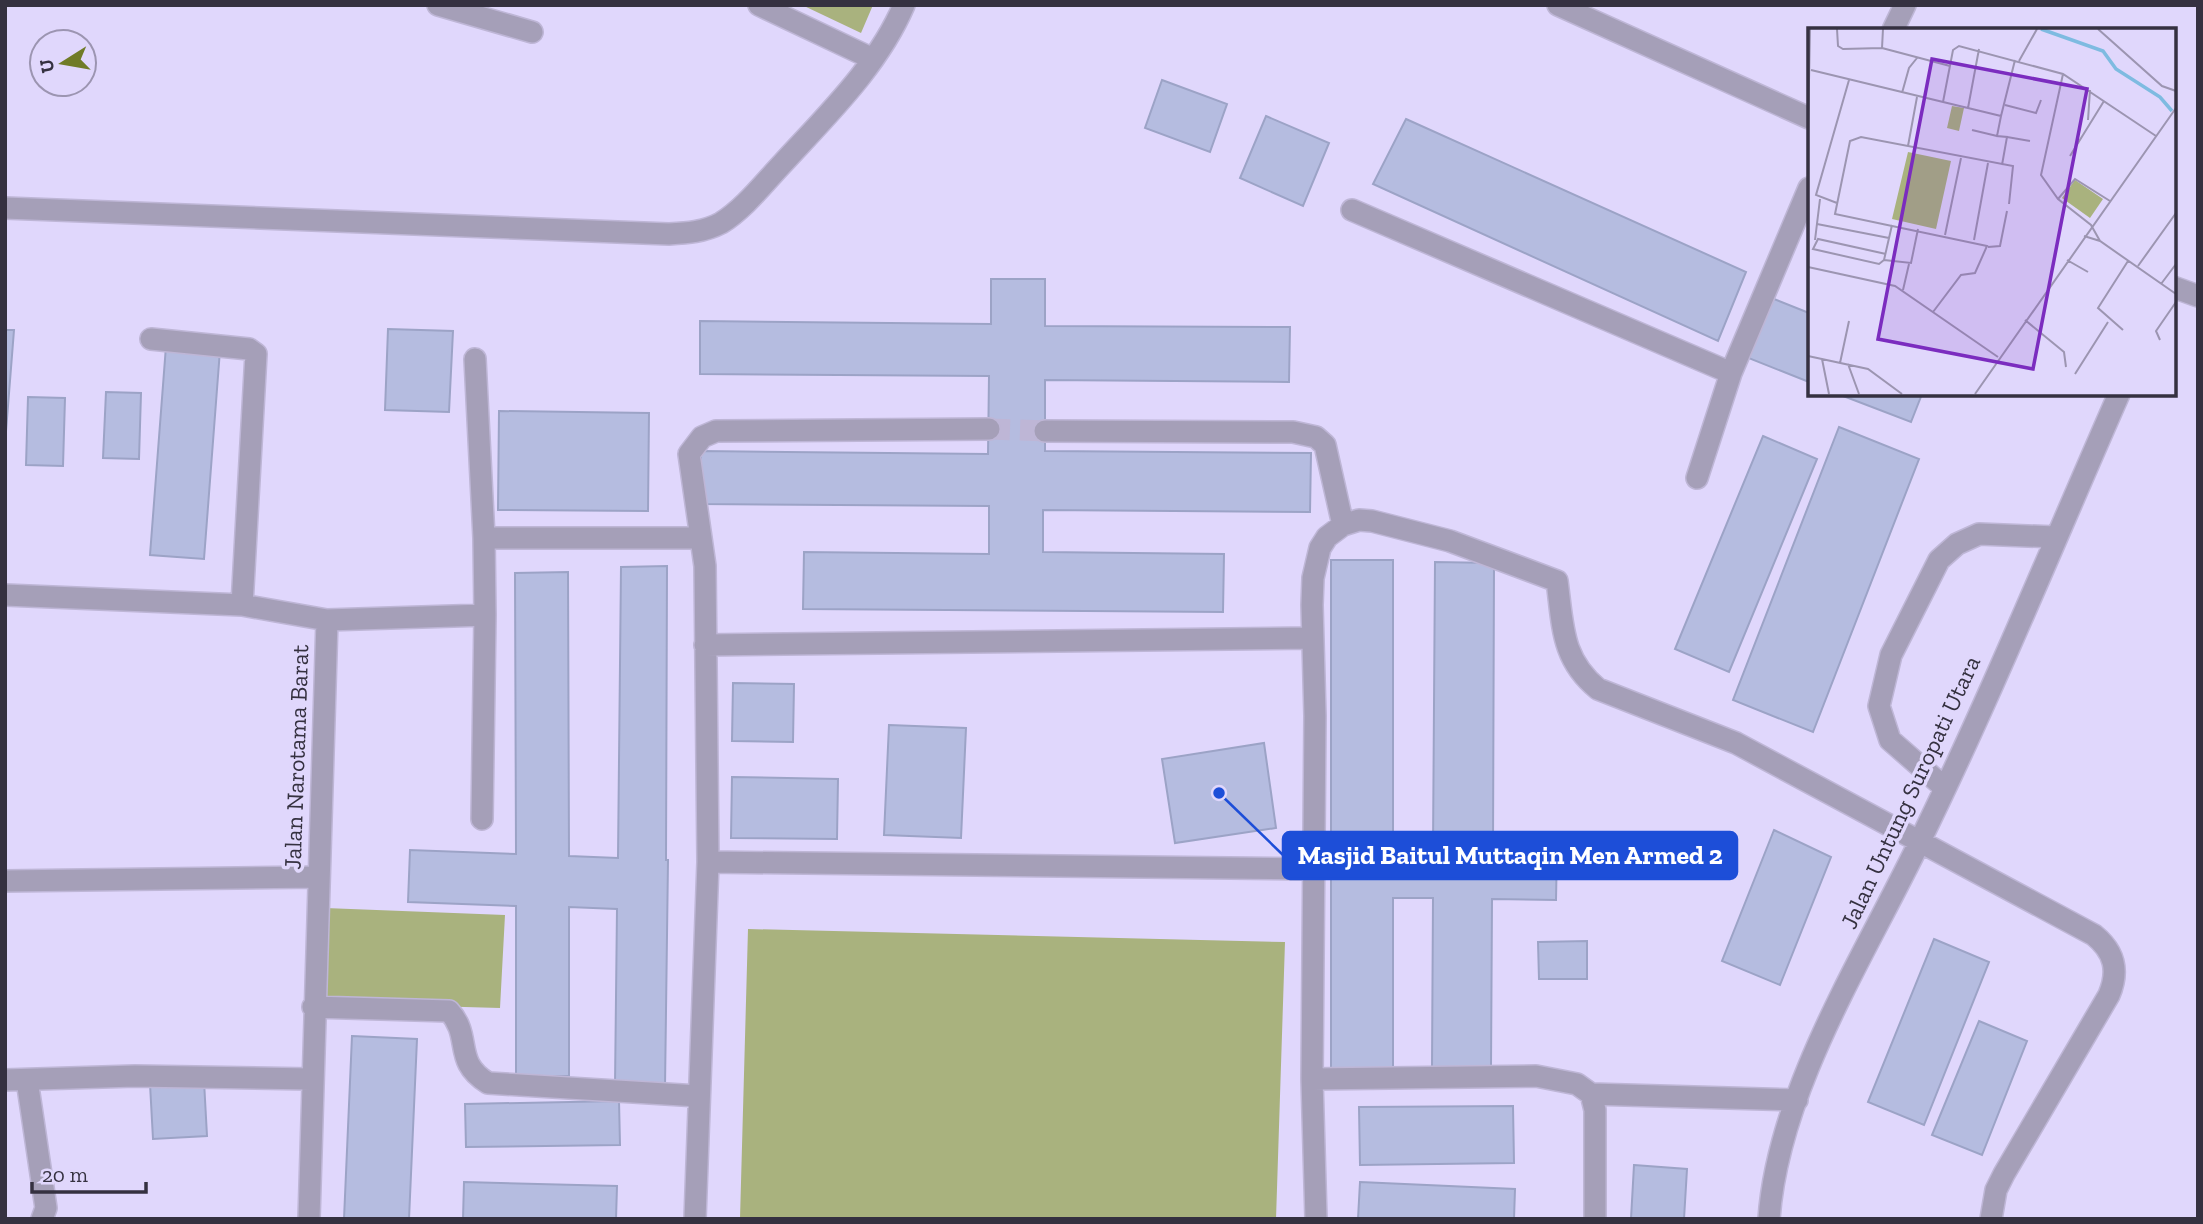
<svg xmlns="http://www.w3.org/2000/svg" width="2203" height="1224" font-family="'Zilla Slab',serif">
	<style>
		.green { fill: #a9b27e }
		.building { fill: #b5bce0; stroke: #9ca3c6; stroke-width: 2 }
		.lines { fill: none; stroke-linecap: round; stroke-linejoin: round }
		.minor-tunnel { stroke: #beb6d6; stroke-width: 21; stroke-dasharray: 21 10; stroke-linecap: butt }
		.minor-casing { stroke: #beb6d6; stroke-width: 24 }
		.minor { stroke: #a59fb8; stroke-width: 21 }
		.labels { text-anchor: middle; dominant-baseline: central; stroke-width: 7; stroke-linejoin: round; paint-order: stroke }
		.street-label { font-size: 24px; fill: #353140; stroke: #e0d7fc }
		.inset-river { fill: none; stroke: #7ebbe1; stroke-width: 3.5 }
		.inset-road { fill: none; stroke: #9c95b1; stroke-width: 2 }
		.view { fill: #7b2cbf; fill-opacity: 0.15; stroke: #7b2cbf; stroke-width: 3.5 }
		.inset-edge { fill: none; stroke: #353140; stroke-width: 3.5 }
		.leader { fill: none; stroke: #1d4ed8; stroke-width: 2.5 }
		.callout-dot { fill: #1d4ed8; stroke: #e0d7fc; stroke-width: 2.5 }
		.callout { fill: #1d4ed8; stroke: #1d4ed8; stroke-width: 2.5 }
		.callout-label { font-size: 26px; text-anchor: middle; font-weight: bold; fill: #fff }
	</style>
	<rect width="100%" height="100%" fill="#e0d7fc"/>
	<path class="green" d="M802,5h71l-12,28z
		M325,908l180,7 -5,93 -176,-5z
		M748,929l537,13 -9,277h-536z"/>
	<path class="building" d="M1162,80l65,24 -17,48 -65,-24z
		M1266,116l63,27 -26,63 -63,-28z
		M1406,119l340,153 -28,69 -345,-157z
		M991,279h54v47l245,1 -1,55 -244,-2v71l266,2 -1,59 -267,-2v42l181,2 -1,58 -420,-3 1,-57 185,2v-48l-289,-2 1,-53 287,3 1,-78 -289,-2v-53l291,3z
		M1764,295l45,18v69l-68,-27z
		M388,329l65,2 -4,81 -64,-2z
		M5,330h9l-9,114z
		M166,346l54,4 -16,209 -54,-4z
		M106,392l35,1 -2,66 -36,-1z
		M1838,394h84l-11,28z
		M28,397l37,1 -2,68 -37,-1z
		M499,411l150,2 -1,98 -150,-1z
		M1839,427l80,32 -106,273 -80,-32z
		M1763,436l54,23 -88,213 -54,-23z
		M1331,560h62v287h40l2,-285 59,1 -1,285h64l-1,52 -64,-1 -1,170 -59,-1 1,-170h-40v173h-62z
		M667,566l-1,294h2l-3,227 -50,-1 2,-177 -48,-2v169h-53v-170l-108,-4 2,-52 106,4 -1,-281 53,-1 1,284 49,2 3,-291z
		M733,683l61,1 -1,58 -61,-1z
		M889,725l77,3 -5,110 -77,-3z
		M1264,743l12,85 -101,15 -13,-84z
		M732,777l106,2 -1,60 -106,-1z
		M1774,830l57,27 -51,128 -58,-24z
		M1934,939l55,23 -65,163 -56,-23z
		M1587,941v38h-48l-1,-37z
		M1979,1021l48,20 -45,114 -50,-20z
		M352,1036l65,3 -8,180h-65z
		M204,1081l3,55 -54,3 -3,-55z
		M619,1101l1,44 -154,2 -1,-43z
		M1513,1106l1,57 -154,2 -1,-58z
		M1634,1165l53,4 -3,50h-53z
		M464,1182l153,4 -1,33h-153z
		M1360,1182l155,7 -1,30h-156z"/>
	<g class="lines">
		<path class="minor-tunnel" d="M989,429l56,2"/>
		<g class="minor-casing">
			<path id="minor" d="M438,5l94,27
				M759,5l114,54
				M1558,5l251,113
				M1893,30l12,-25
				M5,208l664,26c18,-1 35,-2 52,-11 23,-14 43,-40 62,-60 44,-48 95,-97 121,-158
				M1352,210l379,163
				M2173,287l25,9
				M151,339l98,10 7,5 -14,251
				M475,359l9,179
				M1045,431l248,1 23,5 9,8 18,80
				M1697,478l34,-105 78,-185
				M5,595l237,10 85,15 -18,599
				M327,620l158,-5 -1,-77h216
				M705,645l607,-7
				M1945,788l-55,-48 -11,-34 12,-51 48,-95 18,-16 22,-10 76,3
				M482,819l3,-204
				M708,862l607,7
				M5,881l312,-4
				M313,1007l136,4c24,26 3,50 39,72l210,13
				M1312,1079l224,-3 41,8 14,10 4,16v109
				M5,1080l130,-4 176,3
				M27,1080l19,128 -4,11
				M1591,1094l206,6
				M695,1219l13,-357 -3,-296 -16,-112 13,-17 14,-6 273,-2
				M1316,1219l-4,-140 3,-363 -3,-111 1,-27 7,-30 7,-11 16,-12 16,-5 13,1 78,20 107,40c6,44 4,78 41,108l138,54 358,192c21,17 25,36 15,60l-105,179 -8,16 -5,29
				M1769,1219c9,-129 95,-262 150,-376 72,-147 134,-299 200,-449"/>
		</g>
		<use href="#minor" class="minor"/>
	</g>
	<g class="labels">
		<g class="street-label">
			<text transform="translate(296 757) rotate(-88)">Jalan Narotama Barat</text>
			<text transform="translate(1910 792) rotate(-65)">Jalan Untung Suropati Utara</text>
		</g>
	</g>
	<g transform="translate(1808 28)">
		<rect width="368" height="368" fill="#e0d7fc"/>
		<path d="M144,78l12,2 -5,23 -12,-3zM100,124l43,9 -15,68 -44,-10zM267,152l28,19 -13,19 -28,-20z" fill="#a9b27e"/>
		<path class="inset-river" d="M233,1l62,22 13,18 44,28 12,14"/>
		<path class="inset-road" d="M29,1l1,17 5,3 39,-1 1,-19M290,1l64,57 14,5M74,20l68,18M211,33l18,-32M3,42l190,46 14,-56M255,46l-22,101 17,24 33,26 9,16M94,65l7,-25 8,-10M135,74l10,-52 6,-4 104,28 93,62M197,77l31,8 5,-13M160,80l11,-59M193,88l-4,20 10,1 -5,28M280,92l2,-30M164,102l25,6M0,106l2,-105M199,109l23,4M100,118l9,-49M262,128l34,-55M250,171l17,-20 35,22M29,175l-21,-8 33,-115M9,196l72,14M137,207l16,-77M276,208l16,5 76,53M7,212l5,-41M166,212l14,-77M180,219l12,-1 7,-35M78,226l-68,-15 -5,10 66,15 5,-4 8,-35M76,232l27,3 7,-34M259,232l21,12M330,238l38,-53M0,239l87,19 103,71M353,256l15,-20M95,262l6,-26M125,284l28,-37 14,-2 12,-27 -152,-32 15,-73 11,-4 152,29 -4,38M217,292l39,32 2,15M315,302l-25,-22 30,-47M352,312l-4,-9 20,-29M0,328l60,13 34,25M14,331l7,35M32,335l9,-42M40,336l11,30M267,346l33,-52M167,366l201,-286"/>
		<path class="view" d="M124,31l155,30 -54,280 -155,-30z"/>
		<rect width="368" height="368" class="inset-edge"/>
	</g>
	<path class="leader" d="M1219 793L1283 855"/>
	<circle class="callout-dot" cx="1219" cy="793" r="7"/>
	<rect class="callout" x="1283" y="832" width="454" height="47" rx="7"/>
	<g class="callout-label">
		<text x="1510" y="864">Masjid Baitul Muttaqin Men Armed 2</text>
	</g>
	<rect width="2203" height="1224" fill="none" stroke="#353140" stroke-width="14"/>
	<g transform="translate(63 63) rotate(259)"><circle r="33" fill="#e0d7fc" stroke="#9c95b1" stroke-width="2"/>
	<path d="M0-5L12 26L0 18L-12 26Z" fill="#707b27"/>
	<text y="-10" font-size="19" font-weight="bold" text-anchor="middle" fill="#353140">U</text>
	</g>
	<path d="M32 1182v10h114v-10" fill="none" stroke="#353140" stroke-width="3.5"/>
	<text x="42" y="1182" font-size="21" fill="#353140" stroke="#e0d7fc" stroke-width="5" paint-order="stroke">20 m</text>
</svg>
